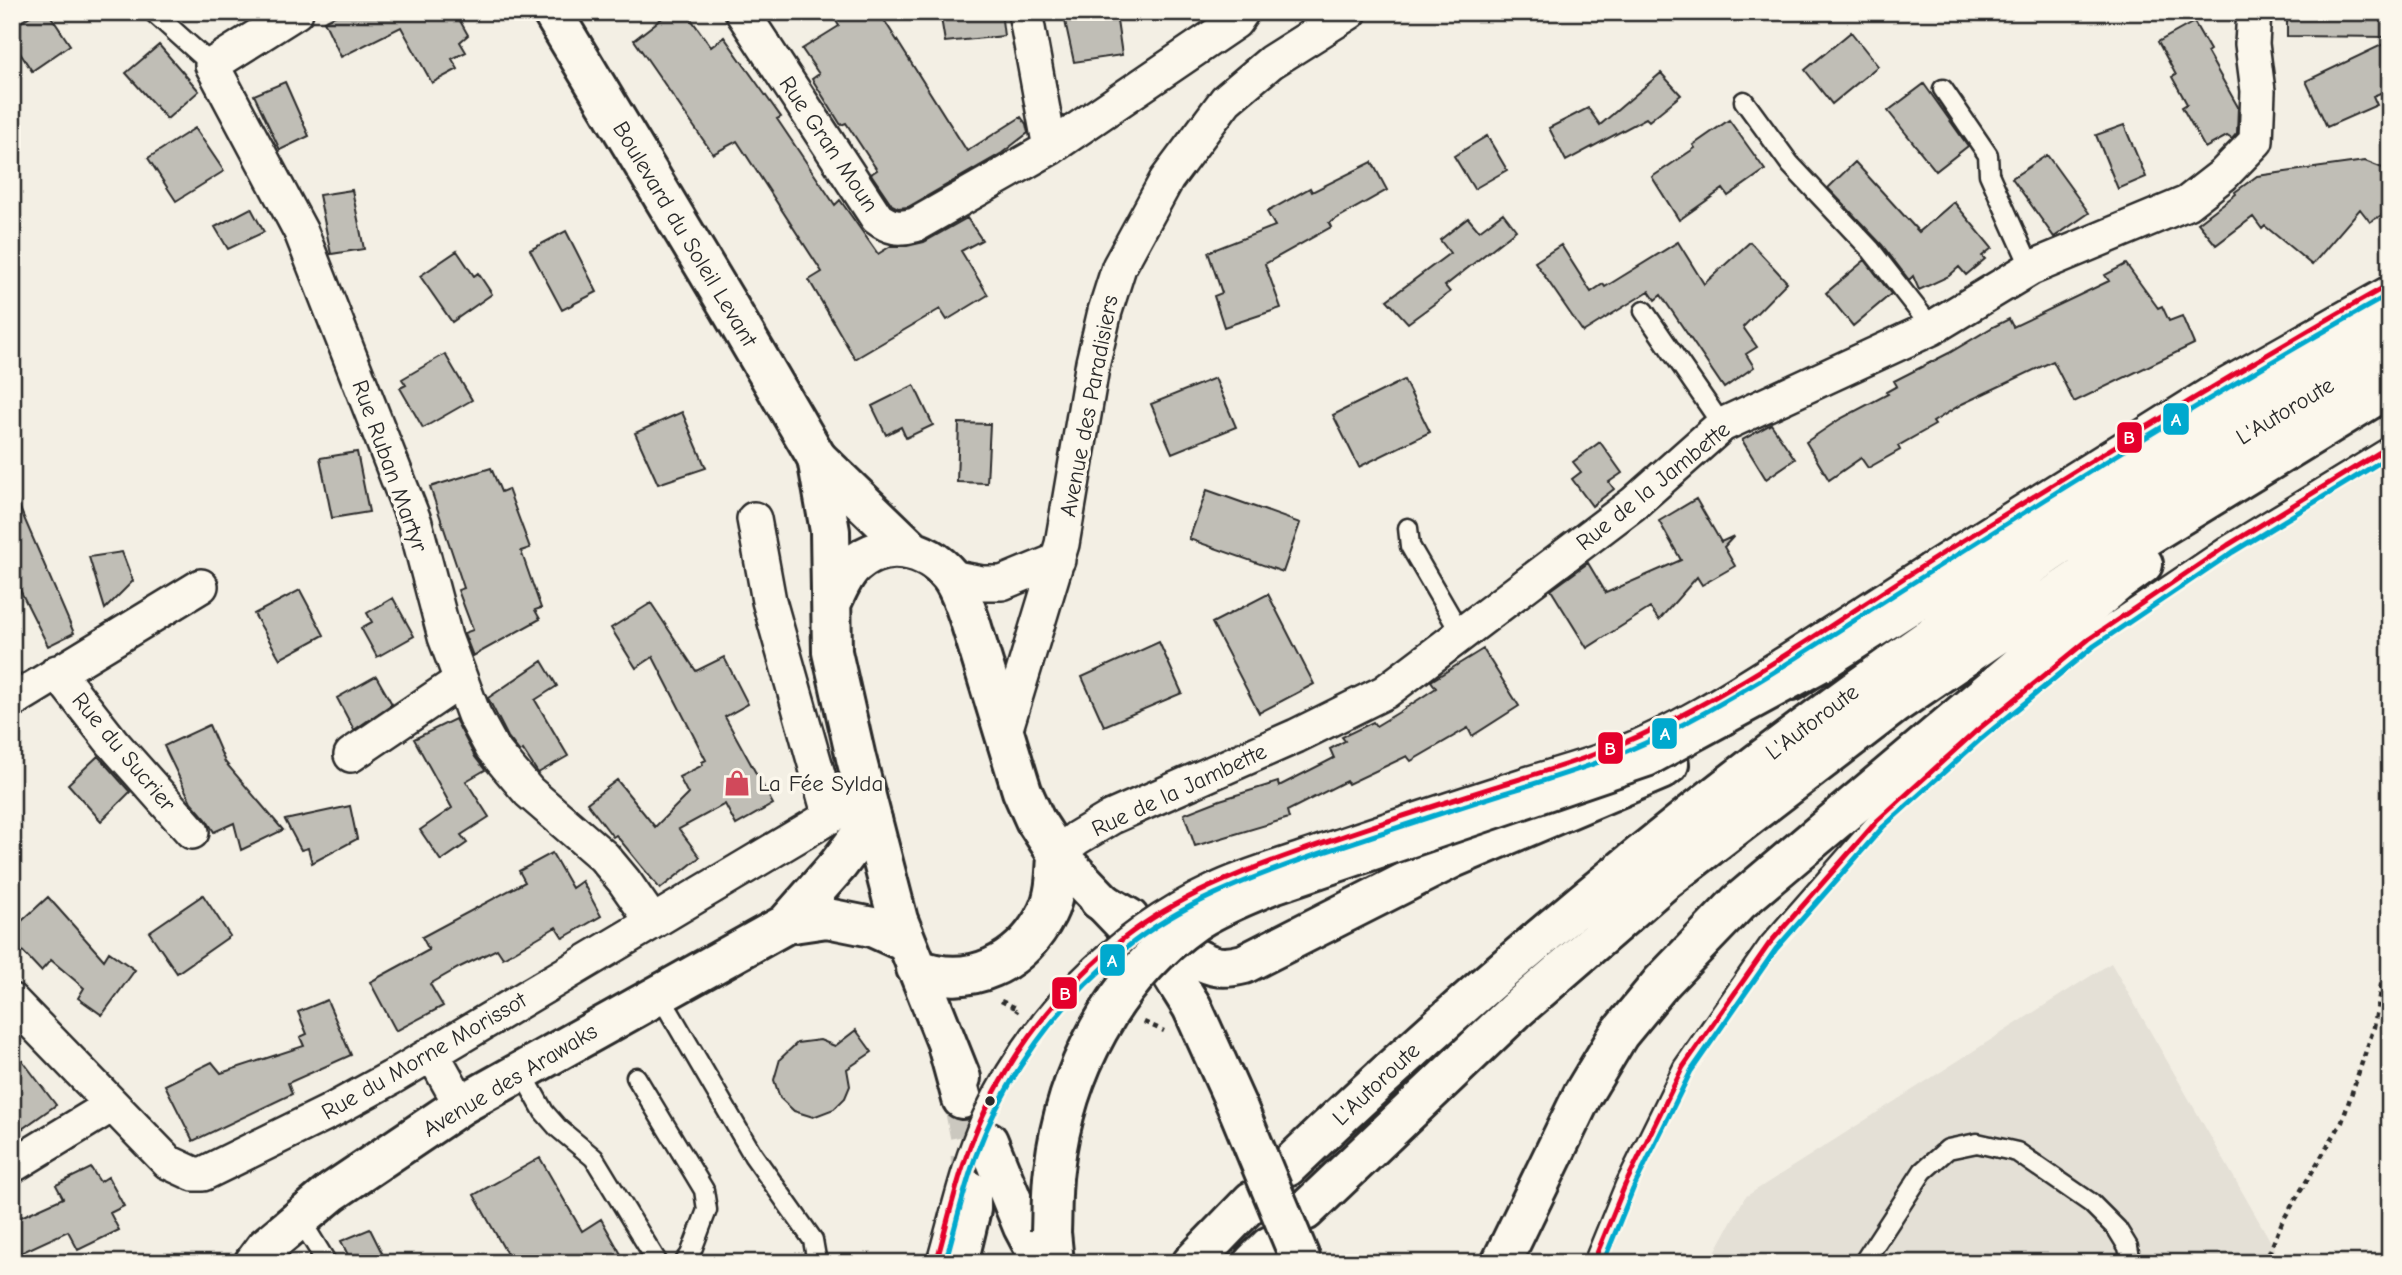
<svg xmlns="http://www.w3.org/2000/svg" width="2402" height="1275" font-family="'Comic Neue',sans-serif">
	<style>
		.built { fill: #e4e0d6 }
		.green { fill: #d5d2c9; stroke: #807e7a; stroke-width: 2 }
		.water { fill: #aca9a2; stroke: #787772; stroke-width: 2 }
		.building { fill: #c0beb6; stroke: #2b2b2b; stroke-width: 2 }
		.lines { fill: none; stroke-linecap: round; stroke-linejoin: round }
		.motorway-tunnel { stroke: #cbc8bf; stroke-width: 38; stroke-dasharray: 38 19; stroke-linecap: butt }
		.service-casing { stroke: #2b2b2b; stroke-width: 23 }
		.minor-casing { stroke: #2b2b2b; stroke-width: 38 }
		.tertiary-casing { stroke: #2b2b2b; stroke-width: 44 }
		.secondary-casing { stroke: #2b2b2b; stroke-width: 44 }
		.primary-casing { stroke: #2b2b2b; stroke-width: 44 }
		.motorway-casing { stroke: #2b2b2b; stroke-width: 44 }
		.path { stroke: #2b2b2b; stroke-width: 4.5; stroke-dasharray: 5 5; stroke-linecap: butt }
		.service { stroke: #fbf7ec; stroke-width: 18 }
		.minor { stroke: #fbf7ec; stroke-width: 33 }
		.tertiary { stroke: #fbf7ec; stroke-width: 38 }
		.secondary { stroke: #fbf7ec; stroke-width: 38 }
		.primary { stroke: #fbf7ec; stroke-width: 38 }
		.motorway { stroke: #fbf7ec; stroke-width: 38 }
		.service-bridge-casing { stroke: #2b2b2b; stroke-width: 23; stroke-linecap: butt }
		.primary-bridge-casing { stroke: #2b2b2b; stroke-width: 44; stroke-linecap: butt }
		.motorway-bridge-casing { stroke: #2b2b2b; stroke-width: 44; stroke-linecap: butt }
		.service-bridge { stroke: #fbf7ec; stroke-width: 18 }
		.primary-bridge { stroke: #fbf7ec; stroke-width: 38 }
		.motorway-bridge { stroke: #fbf7ec; stroke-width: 38 }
		.bus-1-casing { stroke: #fbf7ec; stroke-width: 10 }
		.bus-2-casing { stroke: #fbf7ec; stroke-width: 10 }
		.bus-1 { stroke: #e4002b; stroke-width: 5 }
		.bus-2 { stroke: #00a9ce; stroke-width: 5 }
		.bus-dot { fill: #2b2b2b; stroke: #fbf7ec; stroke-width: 2.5 }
		.labels { text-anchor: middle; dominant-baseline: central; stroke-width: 7; stroke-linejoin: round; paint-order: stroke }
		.street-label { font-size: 23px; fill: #2b2b2b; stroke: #fbf7ec }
		.poi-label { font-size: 23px; fill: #2b2b2b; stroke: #fbf7ec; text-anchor: start }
		.line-badge { stroke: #fbf7ec; stroke-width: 2.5 }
		.badge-label { font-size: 19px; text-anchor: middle; font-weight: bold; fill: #fff }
	</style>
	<rect width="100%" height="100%" fill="#f3efe4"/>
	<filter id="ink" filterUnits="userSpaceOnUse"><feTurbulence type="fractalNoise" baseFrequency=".0143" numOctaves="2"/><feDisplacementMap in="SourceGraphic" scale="14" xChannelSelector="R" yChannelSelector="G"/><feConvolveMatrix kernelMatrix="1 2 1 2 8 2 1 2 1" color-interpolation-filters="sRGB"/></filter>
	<g filter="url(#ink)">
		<path class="built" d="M2111,963l172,300h-574l36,-66z"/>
		<path class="green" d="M1590,918l-357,345h-14l98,-99 173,-163z"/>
		<path class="water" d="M2390,1192v71h-1l-4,-50z"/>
		<path class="building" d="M36,12h12l22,33 -38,26 -20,-30v-13z
			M343,12h112l13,23 -8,7 6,10 -14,7 6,10 -26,14 -31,-56 -60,30 -17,-36z
			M670,12h16l25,35 13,-10 57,80 -4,2 58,86 5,-5 38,54 13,-8h16l17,-4 43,-24 15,22 -21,11 27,44 -41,25 -7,-11 -85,50 -46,-79 13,-8 -85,-131 -24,13 -79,-114z
			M831,12h48l88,139 54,-34 5,7 2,9 -26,20 -94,54 -10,1 -6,-3 -21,-31 6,-4 -31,-47 -5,2 -29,-46 7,-5 -17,-25 37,-23z
			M940,12h61l3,24 -59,6z
			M2287,12h103v25l-103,-1z
			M1116,14l6,41 -48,7 -9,-41z
			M2194,22l16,28 -3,2 31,55 -1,26 -5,6 -5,-3 -22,12 -23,-41 5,-3 -15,-27 4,-2 -18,-33z
			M1851,32l27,34 -46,38 -27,-34z
			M2390,41v48l-17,7 4,9 -50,22 -21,-46z
			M159,45l40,46 -32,28 -41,-46z
			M1661,73l20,22 -32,26 -3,-3 -80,43 -17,-33 39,-20 12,17z
			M285,82l24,54 -29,14 -26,-55z
			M1924,84l44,62 -32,25 -48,-60z
			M1729,120l36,50 -37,26 -5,-7 -44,31 -27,-43 43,-29 -2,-3z
			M2124,125l22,52 -28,12 -22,-54z
			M195,128l29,43 -48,30 -28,-43z
			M1487,136l20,34 -33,19 -20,-33z
			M2047,155l42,58 -35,24 -42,-59z
			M2365,161l25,10v39l-20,12 -10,-13 -48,56 -47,-39 -3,3 -9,-12 -37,28 -18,-22 38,-29 -1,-2 22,-16z
			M1372,162l15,28 -58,33 2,4 -66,37 16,44 -57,19 -10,-31 8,-3 -14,-41 67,-26 -8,-14 43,-24 2,4z
			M1855,162l64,70 35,-30 38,46 -10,8 3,3 -19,16 -7,-8 -10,9 -30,14 -6,-14 -4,4 -27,-35 -54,-57z
			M352,190l12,59 -33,5 -12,-59z
			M251,208l13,24 -36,17 -13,-22z
			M1503,213l13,17 -71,56 5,6 -16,12 -26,19 -21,-23 63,-47 -10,-13 28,-22 11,13z
			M566,231l31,61 -35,18 -32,-60z
			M1678,242l26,42 46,-42 37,40 -44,45 14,20 -11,7 8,13 -30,21 -63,-93 -6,5 -6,-9 -66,41 -48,-70 26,-17 30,47 12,-8 2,3z
			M457,251l17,25 4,-3 14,21 -40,28 -32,-46z
			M1865,260l26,34 -38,32 -27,-33z
			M2126,264l32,44 4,-2 7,15 13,-5 12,28 -120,58 -21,-41 -91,43 -29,18 2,3 -37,21 2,4 -32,18 -7,-10 -32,22 -23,-38 34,-23 48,-25 -2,-2 11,-6 -3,-5 55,-28 44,-26 16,-8 4,8 96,-46 -4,-6z
			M445,354l27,46 -49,28 -23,-40 6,-3 -4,-6z
			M1215,378l21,49 -64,26 -21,-49z
			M1404,380l26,52 -71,35 -26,-52z
			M914,385l19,40 -27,13 -5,-11 -15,8 -14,-29z
			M682,412l24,56 -48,16 -23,-51z
			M959,423l31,1 -3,59 -30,-1z
			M1771,424l24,35 -29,20 -24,-39z
			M1600,442l22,31 -13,9 5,7 -22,17 -20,-27 9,-7 -8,-10z
			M357,452l12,60 -37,6 -12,-60z
			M491,468l10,24 7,-3 22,59 -9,3 20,57 -6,2 5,9 -67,37 -9,-23 9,-3 -15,-40 6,-2 -34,-101z
			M12,490l62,143 -26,13 -36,-72z
			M1207,490l93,33 -17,49 -94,-33z
			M1696,499l25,43 13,-6 -10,11 11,19 -33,19 -5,-8 -38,43 -9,-12 -63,40 -36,-58 37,-27 18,30 75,-33 -22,-39z
			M122,552l11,29 -28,28 -16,-52z
			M300,590l24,45 -44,24 -26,-45z
			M1268,594l46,90 -55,29 -47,-90z
			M393,598l21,38 -37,21 -16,-29 11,-6 -5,-9z
			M651,603l45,68 28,-14 24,47 -23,13 48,87 -37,21 -11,-21 -46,25 21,28 -40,32 -44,-54 -3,2 -26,-34 30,-23 38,47 33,-33 -9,-17 24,-12 -1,-3 4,-2 -53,-103 -17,11 -25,-40z
			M1159,642l23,51 -78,33 -22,-49z
			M1483,649l36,57 -47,30 -4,-8 -57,33 -4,-5 -59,28 -2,-3 -59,30 2,7 -94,28 -11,-32 36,-14 58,-18 1,4 55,-28 -4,-9 15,-8 -3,-4 31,-15 3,4 25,-15 35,-23 -5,-7z
			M542,661l15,25 -22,14 33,56 -30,17 -15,-23 -3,2 -12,-15 -20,-39z
			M376,676l16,28 -38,26 -17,-32z
			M455,719l20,38 10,13 -19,11 23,36 -28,18 6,8 -26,18 -21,-31 32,-22 -38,-69z
			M209,725l16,37 58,68 -42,20 -7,-27 -20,9 -8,-13 -15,-17 -27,-56z
			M98,756l32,36 -29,29 -33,-37z
			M350,806l7,33 -45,24 -4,-15 -7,2 -16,-30z
			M552,853l20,35 10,-7 19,35 -38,22 -7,-11 -53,31 -6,-9 -37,18 -30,17 13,22 -47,25 -26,-49 59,-32 -7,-13 103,-55 -6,-11z
			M203,895l27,41 -53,37 -28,-41z
			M48,897l56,63 5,-8 26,18 -33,45 -24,-17 6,-10 -33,-28 -10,11 -29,-31v-10z
			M327,1000l24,55 -63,28 4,11 -99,47 -28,-56 47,-23 9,11 83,-27 -4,-9 7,-3 -9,-22z
			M856,1030l16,22 -25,17 3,17 -5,12 -11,11 -21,8 -19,-6 -14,-13 -6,-18 6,-21 17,-16 23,-3 15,6z
			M12,1047l44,58 -44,31z
			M540,1158l42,73 19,-12 25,44h-114l-38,-68z
			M91,1168l9,14 8,-5 16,29 -14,7 9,17 -41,20 -10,-19 -56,26v-36l51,-23 -7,-13z
			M370,1229l17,34h-35l-11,-22z"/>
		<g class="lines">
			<path class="motorway-tunnel" d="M962,1099l7,36 2,56"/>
			<g class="service-casing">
				<path id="service" d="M153,12l59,53
					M1943,89l45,66 1,19 42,94
					M1744,101l46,63 81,86 61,78
					M1644,311l78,114
					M1408,528l2,18 51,88
					M1926,564l280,-176 184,-104
					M659,994l94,161 60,85 4,23
					M521,1071l23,41 14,16 36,30 64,105
					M636,1077l68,113 3,20 -17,45 -6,8
					M300,1219l27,44
					M1593,1263l32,-78 58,-118 86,-123 108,-123 98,-89 114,-93 139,-94 162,-99
					M1863,1263l60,-92 25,-22 29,-6 40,9 74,51 26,26 11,18 3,16"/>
			</g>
			<g class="minor-casing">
				<path id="minor" d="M296,12l-84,53 89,167 114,291 30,114 29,78 18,33 19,23 18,21 75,65 20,24 28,40
					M742,12l135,206c13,10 22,11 38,7l135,-77 185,-126 7,-10
					M1025,12l25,136
					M754,519l15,82 61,216
					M950,577l32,6h20l56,-23
					M57,672l55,70 80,90
					M12,701l189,-115
					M1004,735l58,-191 31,-182 12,-51 14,-44 48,-88 59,-79 45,-38 79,-50
					M351,755l109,-74
					M1057,854l20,-16 35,-21 184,-81 89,-44 248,-188 89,-79 210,-97 99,-60 156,-65 36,-28 33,-34 2,-50 -6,-47 2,-32
					M12,1001l156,161 26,12h9l126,-62 62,-34 475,-283
					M432,1053l29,52
					M12,1166l100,-61"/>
			</g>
			<g class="tertiary-casing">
				<path id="tertiary" d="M786,924l41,-6 45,9 33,15
					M254,1263l12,-16 66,-55 129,-87 325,-181 52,-59 34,-45"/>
			</g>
			<g class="secondary-casing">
				<path id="secondary" d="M552,12l177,295 88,151"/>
			</g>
			<g class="primary-casing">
				<path id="primary" d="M817,458l13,73 2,121 24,106 42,162 63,158
					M817,458l94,91
					M832,602c6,-13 12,-28 22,-37 30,-27 72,-18 96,11 10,13 15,31 20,45l52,170 13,29 22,34 66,69
					M1167,967l25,40 47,104
					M916,968c53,22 106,-5 131,-55 9,-18 9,-40 10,-59
					M988,1141l35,86 19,36"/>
			</g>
			<g class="motorway-casing">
				<path id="motorway" d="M1791,681l366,-235 233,-137
					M1099,900l30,18
					M1184,952c24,13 33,19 60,12l209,-106 208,-88 8,-6
					M948,1048l14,51
					M1287,1167c203,-195 420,-375 652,-536 45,-32 89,-65 136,-95 103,-66 212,-123 315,-189
					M1305,1211l210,-200 152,-132 228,-175 203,-138 292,-179
					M1051,1232l3,31
					M958,1263l13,-54v-18
					M1192,1263l60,-62
					M1253,1263l17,-17
					M1501,1263l82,-169 36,-60 42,-51 78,-81 379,-320 25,-18"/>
			</g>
			<path class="path" d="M2390,789v20
				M1001,1001l17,8 -2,3
				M1144,1022l20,9
				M2265,1263l17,-41 60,-100 32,-95 7,-42 9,-24"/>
			<use href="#service" class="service"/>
			<use href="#minor" class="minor"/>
			<use href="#tertiary" class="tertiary"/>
			<use href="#secondary" class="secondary"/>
			<use href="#primary" class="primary"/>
			<use href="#motorway" class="motorway"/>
			<g class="service-bridge-casing">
				<path id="service-bridge" d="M936,1263c14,-49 25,-100 46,-147 46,-99 131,-186 230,-232 31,-15 64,-24 96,-35 71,-25 142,-48 213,-71 32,-10 66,-19 97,-31 58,-23 111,-57 163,-90 48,-31 97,-62 145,-93"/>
			</g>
			<g class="primary-bridge-casing">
				<path id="primary-bridge" d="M1239,1111l63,152"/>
			</g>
			<g class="motorway-bridge-casing">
				<path id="motorway-bridge" d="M1051,1232c1,-21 0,-42 3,-63 11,-97 60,-190 140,-247 23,-16 51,-26 76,-37l376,-128 173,-94"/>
			</g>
			<use href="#service-bridge" class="service-bridge"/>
			<use href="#primary-bridge" class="primary-bridge"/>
			<use href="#motorway-bridge" class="motorway-bridge"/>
			<g class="bus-1-casing">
				<path id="bus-1" d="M936,1263c10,-35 18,-71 30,-106 30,-85 86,-163 158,-219 53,-41 116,-66 179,-88 63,-22 127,-43 191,-63 55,-17 110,-33 162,-59 96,-46 183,-109 273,-166 152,-96 304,-190 461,-278
					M1593,1263l32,-78 58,-118 86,-123 108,-123 98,-89 114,-93 139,-94 162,-99"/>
			</g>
			<g class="bus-2-casing">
				<path id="bus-2" d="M945,1263c10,-35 18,-71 30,-105 30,-82 83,-155 151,-210 54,-44 121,-69 186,-92 63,-21 126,-42 189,-62 55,-17 109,-33 161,-59 95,-47 181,-109 271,-165 150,-95 301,-189 457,-276
					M1603,1263l30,-74 58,-118 85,-122 107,-122 98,-88 113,-93 139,-94 157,-96"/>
			</g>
			<use href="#bus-1" class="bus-1"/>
			<use href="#bus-2" class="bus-2"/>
		</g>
	</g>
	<defs>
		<g id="shop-bare" transform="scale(2.1)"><path d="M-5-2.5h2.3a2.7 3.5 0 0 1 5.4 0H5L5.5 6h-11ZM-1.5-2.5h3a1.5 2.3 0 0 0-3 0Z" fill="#d1495b" stroke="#fbf7ec" stroke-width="2.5" paint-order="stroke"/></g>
	</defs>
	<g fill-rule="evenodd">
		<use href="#shop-bare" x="737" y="783"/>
	</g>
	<circle class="bus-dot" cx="990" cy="1101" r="6"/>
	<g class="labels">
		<g class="street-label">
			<text transform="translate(829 144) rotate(56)">Rue Gran Moun</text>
			<text transform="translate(685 234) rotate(59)">Boulevard du Soleil Levant</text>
			<text transform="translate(1089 406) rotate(-79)">Avenue des Paradisiers</text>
			<text transform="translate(2285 411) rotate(-31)">L'Autoroute</text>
			<text transform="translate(390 466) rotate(70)">Rue Ruban Martyr</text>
			<text transform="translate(1653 486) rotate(-39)">Rue de la Jambette</text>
			<text transform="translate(1812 722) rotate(-37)">L'Autoroute</text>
			<text transform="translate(124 752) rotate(50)">Rue du Sucrier</text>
			<text transform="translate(1179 790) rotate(-25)">Rue de la Jambette</text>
			<text transform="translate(424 1056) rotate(-30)">Rue du Morne Morissot</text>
			<text transform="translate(510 1080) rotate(-31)">Avenue des Arawaks</text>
			<text transform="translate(1376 1084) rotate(-43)">L'Autoroute</text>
		</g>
		<g class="poi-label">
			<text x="758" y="783">La Fée Sylda</text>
		</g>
	</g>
	<g class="line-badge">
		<rect x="2162" y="402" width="28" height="34" rx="7" fill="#00a9ce"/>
		<rect x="2116" y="421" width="27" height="33" rx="7" fill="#e4002b"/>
		<rect x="1651" y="717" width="27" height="33" rx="7" fill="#00a9ce"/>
		<rect x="1597" y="731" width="27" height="34" rx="7" fill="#e4002b"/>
		<rect x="1099" y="943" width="27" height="34" rx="7" fill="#00a9ce"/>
		<rect x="1051" y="976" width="27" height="34" rx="7" fill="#e4002b"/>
	</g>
	<g class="badge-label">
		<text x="2176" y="426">A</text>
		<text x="2129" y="444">B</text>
		<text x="1665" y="740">A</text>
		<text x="1610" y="755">B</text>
		<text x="1112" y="967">A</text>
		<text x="1065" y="1000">B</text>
	</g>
	<rect width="2402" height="1275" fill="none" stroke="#fbf7ec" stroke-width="42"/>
	<rect x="21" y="21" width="2360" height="1233" fill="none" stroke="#2b2b2b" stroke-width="2.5" filter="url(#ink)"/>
</svg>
